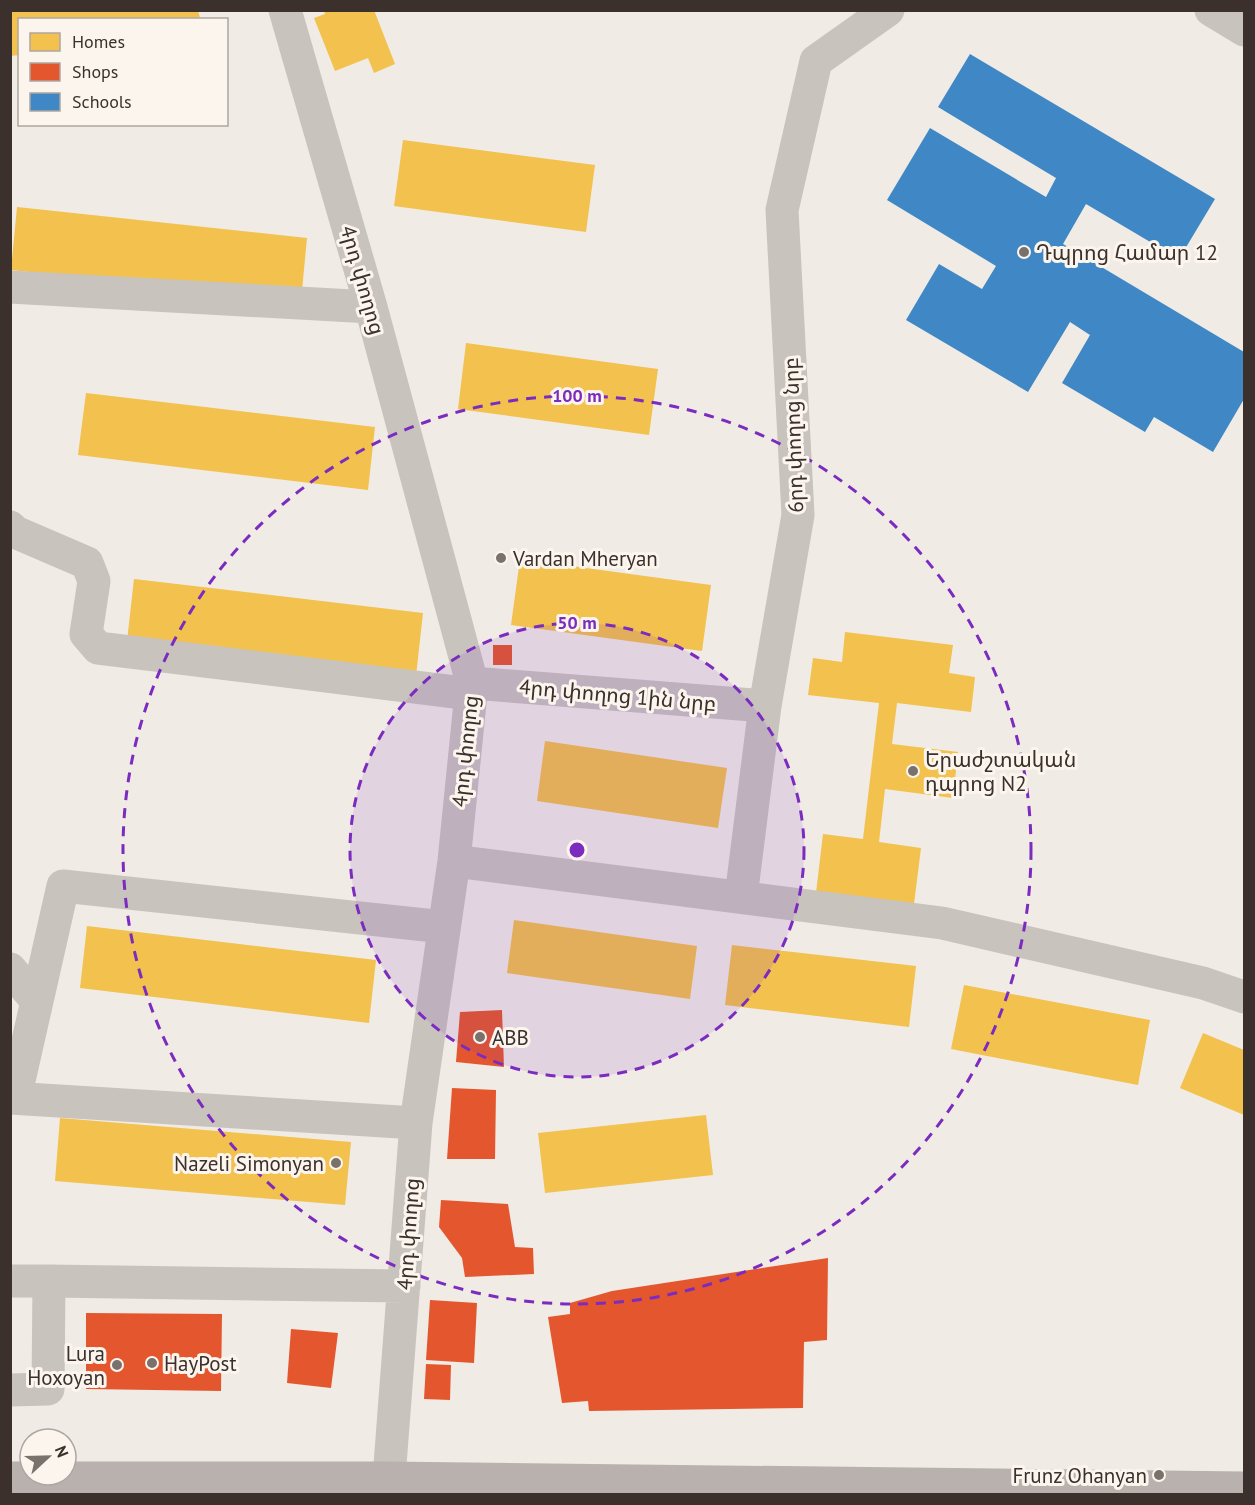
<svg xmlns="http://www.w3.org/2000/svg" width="1255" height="1505" font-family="'PT Sans','Noto Sans Armenian',sans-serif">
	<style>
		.homes { fill: #f2c14e }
		.shops { fill: #e4572e }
		.schools { fill: #3f88c5 }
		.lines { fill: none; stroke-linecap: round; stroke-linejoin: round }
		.minor { stroke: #c9c3be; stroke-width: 33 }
		.major { stroke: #b8b1ad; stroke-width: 33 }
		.ring { fill: none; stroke: #7b2cbf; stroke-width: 3; stroke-dasharray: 10 8 }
		.poi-dot { fill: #7a716c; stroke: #fbf5ee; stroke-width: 2 }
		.labels { text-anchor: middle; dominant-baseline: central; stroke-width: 6; stroke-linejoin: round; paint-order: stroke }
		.poi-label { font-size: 21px; fill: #3b302b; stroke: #fbf5ee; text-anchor: start }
		.street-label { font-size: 21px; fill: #3b302b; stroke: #fbf5ee }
		.centre { fill: #7b2cbf; stroke: #fbf5ee; stroke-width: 3 }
		.ring-label { font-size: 18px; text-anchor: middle; font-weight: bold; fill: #7b2cbf; stroke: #fbf5ee; stroke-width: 6; stroke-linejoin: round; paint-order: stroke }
	</style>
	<rect width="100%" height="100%" fill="#f0ebe5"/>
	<path class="homes" d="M10,10h188l2,8 -180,2v35l-10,1z
		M324,10h50l21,54 -21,9 -6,-15 -33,13 -21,-53 11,-4z
		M403,140l192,25 -9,67 -192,-26z
		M17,207l290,31 -6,63 -290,-31z
		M466,343l192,26 -9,66 -191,-26z
		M86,393l289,34 -7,63 -290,-35z
		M520,559l191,26 -9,66 -191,-26z
		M134,579l289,34 -7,63 -289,-35z
		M845,632l108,13 -4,28 26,4 -4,35 -74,-9 -5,41 66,8 -5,46 -68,-9 -6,53 42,6 -7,56 -98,-11 7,-59 40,5 16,-136 -71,-8 5,-37 29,4z
		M545,741l182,27 -9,60 -181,-27z
		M514,920l183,26 -7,53 -183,-26z
		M87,926l289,34 -7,63 -289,-35z
		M732,945l184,21 -7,61 -184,-22z
		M964,985l186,35 -12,65 -187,-36z
		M1203,1033l41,17v65l-64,-27z
		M706,1115l7,60 -168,18 -7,-60z
		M60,1118l291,24 -6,63 -290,-24z"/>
	<path class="shops" d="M493,645h19v20h-19z
		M502,1010l2,57 -48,-5 4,-50z
		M452,1088l44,2 -1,69h-48z
		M441,1200l67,4 7,43 18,1 1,26 -69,3 -3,-19 -23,-31z
		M828,1258l-1,82 -23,2 -1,66 -214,3 -1,-10 -26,2 -14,-86 22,-3v-11l42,-12z
		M430,1300l47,3 -3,60 -48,-3z
		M86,1313l136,1 -1,77 -135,-2z
		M291,1329l47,4 -7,55 -44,-5z
		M426,1364l25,1 -1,35 -26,-1z"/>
	<path class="schools" d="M970,54l245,145 -36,60 -93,-55 -23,40 181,108v47l-31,53 -59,-35 -9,15 -83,-49 28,-48 -20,-13 -42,70 -122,-72 33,-56 43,25 14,-23 -109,-66 43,-72 116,69 10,-19 -118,-71z"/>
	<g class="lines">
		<path class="minor" d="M285,10l86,297 101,376 -18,178 -38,262 -27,355v16
			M1211,10l33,20
			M10,287l361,20
			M10,527l5,5 72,31 7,18 -8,53 12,14 373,46
			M472,683l293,23
			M454,861l488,62 261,60 41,14
			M741,897l24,-191 33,-191 -16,-305 34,-149 72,-51
			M10,969l27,32 -22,97
			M37,1001l26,-115 381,41
			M10,1098l406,25
			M10,1281h39l-1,108 -38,1
			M49,1281l355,5"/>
		<path class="major" d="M10,1478h379l855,10"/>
	</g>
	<circle cx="577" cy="850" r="227" fill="#7b2cbf" fill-opacity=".12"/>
	<g class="ring">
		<circle cx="577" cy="850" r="227"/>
		<circle cx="577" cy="850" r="454"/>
	</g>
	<g class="poi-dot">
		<circle cx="1024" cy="252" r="6"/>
		<circle cx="501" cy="558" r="6"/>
		<circle cx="913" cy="771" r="6"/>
		<circle cx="480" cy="1037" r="6"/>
		<circle cx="336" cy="1163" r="6"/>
		<circle cx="152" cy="1363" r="6"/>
		<circle cx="117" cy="1365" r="6"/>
		<circle cx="1159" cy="1475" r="6"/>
	</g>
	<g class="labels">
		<g class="poi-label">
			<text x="1036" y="252">Դպրոց Համար 12</text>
			<text x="513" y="558">Vardan Mheryan</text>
			<text x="925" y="759">Երաժշտական<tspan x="925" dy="24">դպրոց N2</tspan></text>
			<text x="492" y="1037">ABB</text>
			<text x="324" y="1163" text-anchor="end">Nazeli Simonyan</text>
			<text x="105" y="1353" text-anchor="end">Lura<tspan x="105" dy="24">Hoxoyan</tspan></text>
			<text x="164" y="1363">HayPost</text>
			<text x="1147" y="1475" text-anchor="end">Frunz Ohanyan</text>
		</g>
		<g class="street-label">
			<text transform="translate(363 280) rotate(74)">4րդ փողոց</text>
			<text transform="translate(793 435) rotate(-92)">6րդ փողոց նրբ</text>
			<text transform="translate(618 695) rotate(5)">4րդ փողոց 1ին նրբ</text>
			<text transform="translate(465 751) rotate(-84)">4րդ փողոց</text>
			<text transform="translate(408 1234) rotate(-86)">4րդ փողոց</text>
		</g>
	</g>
	<circle cx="577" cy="850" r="9" class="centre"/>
	<g class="ring-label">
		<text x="577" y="402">100 m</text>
		<text x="577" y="629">50 m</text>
	</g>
	<rect width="1255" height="1505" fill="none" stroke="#3b302b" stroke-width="24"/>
	<rect x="18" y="18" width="210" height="108" fill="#fbf5ee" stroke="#aea6a0" stroke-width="1.5"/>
	<rect x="30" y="33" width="30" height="18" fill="#f2c14e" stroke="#aea6a0" stroke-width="1.5"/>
	<text x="72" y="48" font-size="18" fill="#3b302b">Homes</text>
	<rect x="30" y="63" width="30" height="18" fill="#e4572e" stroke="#aea6a0" stroke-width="1.5"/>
	<text x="72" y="78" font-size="18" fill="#3b302b">Shops</text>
	<rect x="30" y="93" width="30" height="18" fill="#3f88c5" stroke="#aea6a0" stroke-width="1.5"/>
	<text x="72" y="108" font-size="18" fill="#3b302b">Schools</text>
	<g transform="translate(48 1457) rotate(68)"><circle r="28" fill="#fbf5ee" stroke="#aea6a0" stroke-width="1.5"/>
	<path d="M0-4.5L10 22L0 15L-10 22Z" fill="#7a716c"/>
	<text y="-9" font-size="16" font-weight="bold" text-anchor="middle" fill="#3b302b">N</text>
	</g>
</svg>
